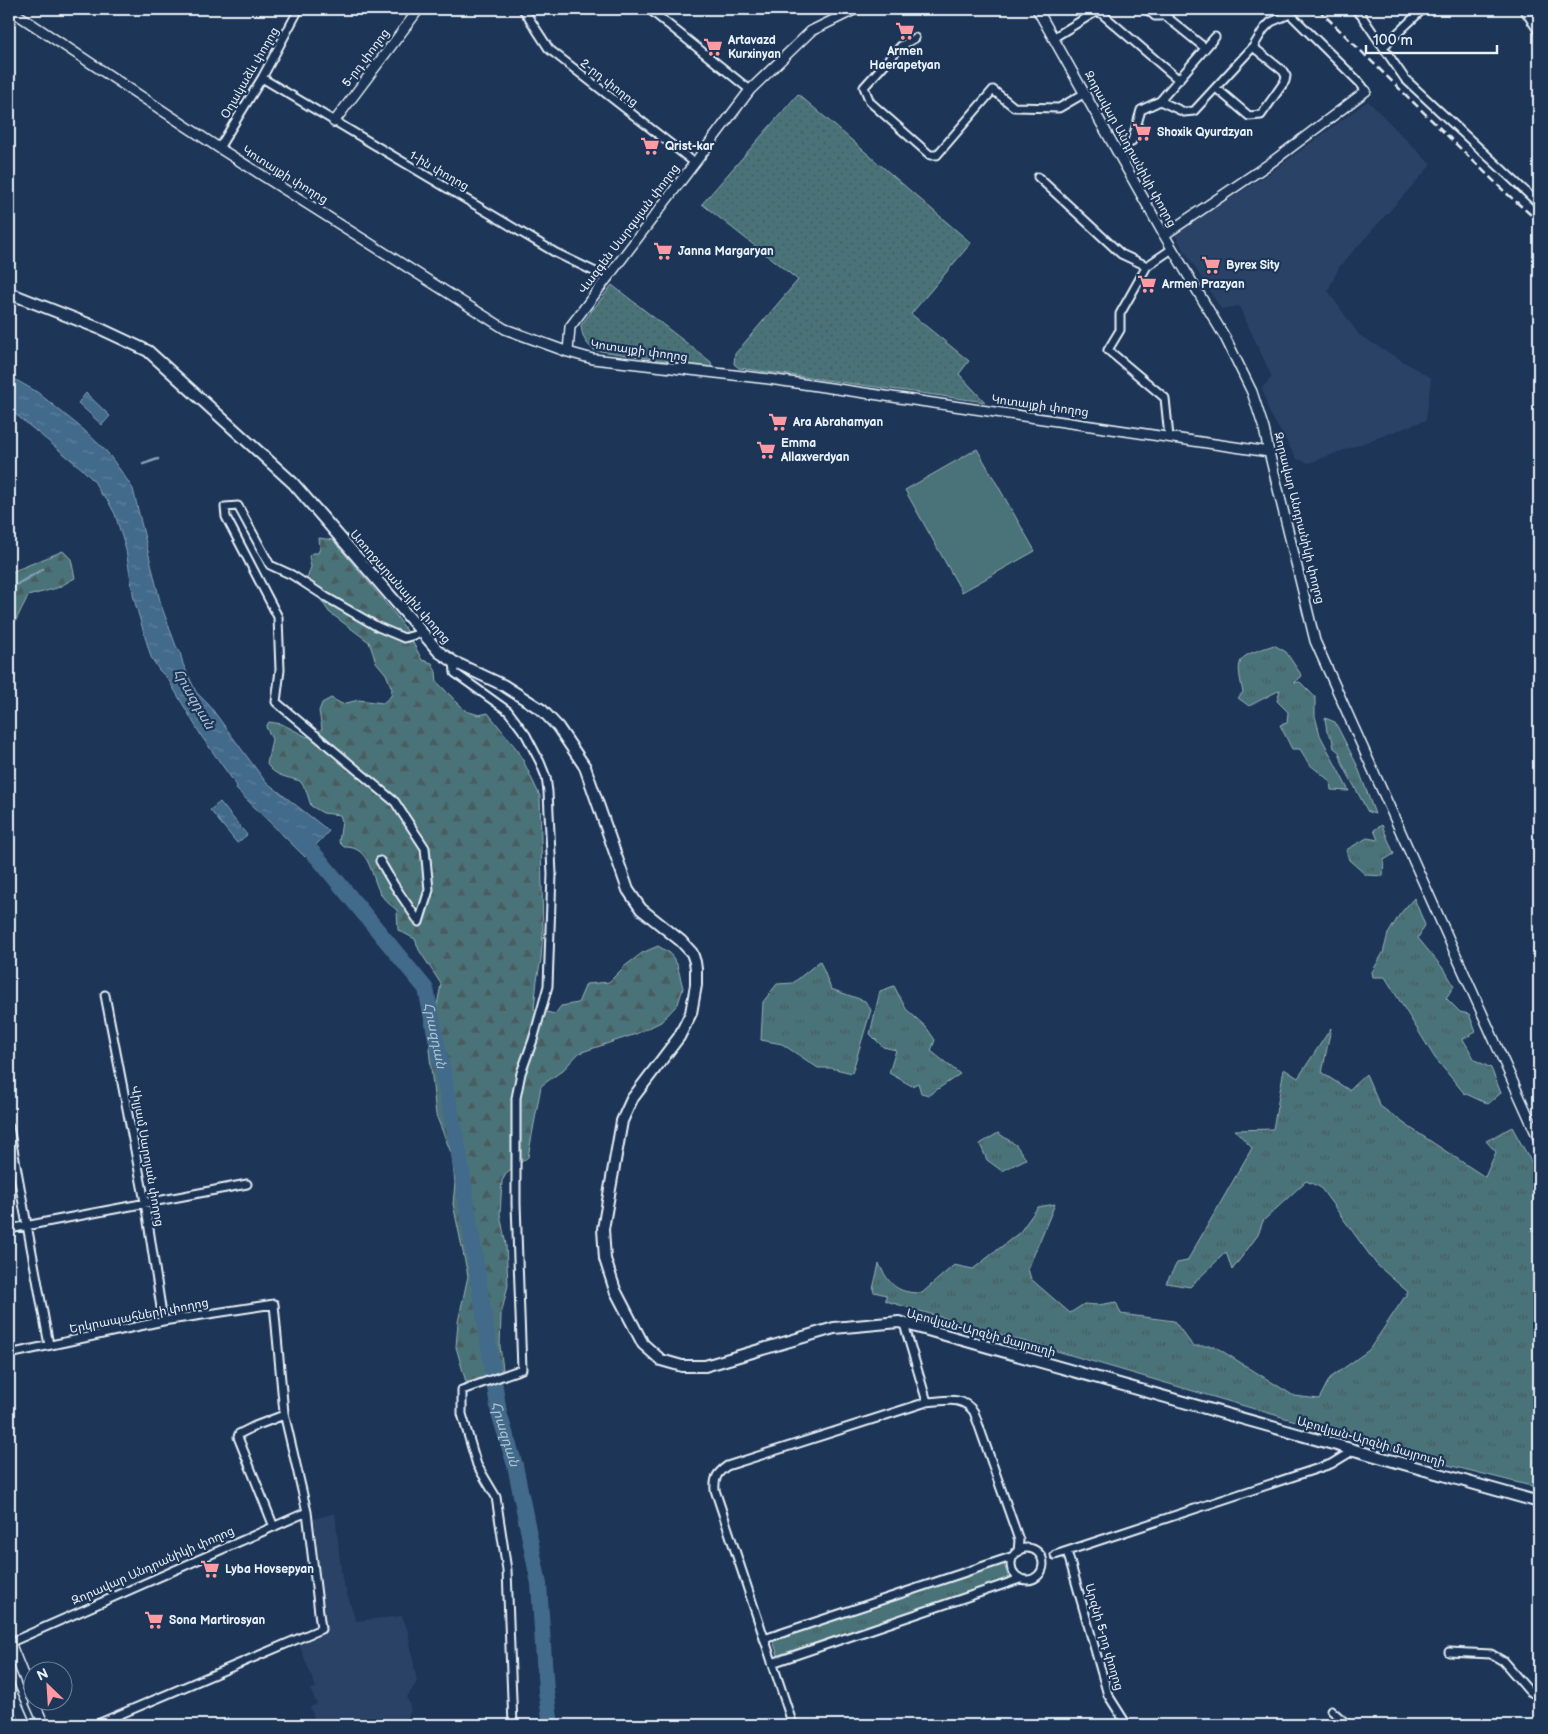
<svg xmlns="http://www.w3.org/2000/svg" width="1548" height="1734" font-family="'Balsamiq Sans','Noto Sans Armenian',sans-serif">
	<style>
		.built { fill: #2b4366 }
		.grass { fill: url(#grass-tufts); stroke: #99b2b8 }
		.forest { fill: url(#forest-firs); stroke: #99b2b8 }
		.park { fill: url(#park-dots); stroke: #99b2b8 }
		.pitch { fill: #4a7378; stroke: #99b2b8 }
		.water { fill: url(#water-ripples); stroke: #85a1b7 }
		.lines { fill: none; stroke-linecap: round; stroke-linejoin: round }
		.stream { stroke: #85a1b7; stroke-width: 2.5 }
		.river { stroke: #436b8b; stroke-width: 16 }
		.minor-casing { stroke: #e8f1f8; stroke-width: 11 }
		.tertiary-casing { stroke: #e8f1f8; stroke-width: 12 }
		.secondary-casing { stroke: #e8f1f8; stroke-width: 14 }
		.minor { stroke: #1d3557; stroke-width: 7 }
		.tertiary { stroke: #1d3557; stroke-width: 9 }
		.secondary { stroke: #1d3557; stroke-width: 10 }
		.rail { stroke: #e8f1f8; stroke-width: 2.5; stroke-dasharray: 8 4; stroke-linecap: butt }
		.labels { text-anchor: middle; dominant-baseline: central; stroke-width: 4.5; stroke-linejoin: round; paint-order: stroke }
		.poi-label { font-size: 12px; font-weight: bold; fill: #e8f1f8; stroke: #1d3557; text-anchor: start }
		.street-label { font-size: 12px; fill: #e8f1f8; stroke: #1d3557 }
		.water-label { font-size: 14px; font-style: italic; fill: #aec2d2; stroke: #1d3557 }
	</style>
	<defs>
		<pattern id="grass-tufts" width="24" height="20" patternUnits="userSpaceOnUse" patternTransform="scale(1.25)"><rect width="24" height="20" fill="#4a7378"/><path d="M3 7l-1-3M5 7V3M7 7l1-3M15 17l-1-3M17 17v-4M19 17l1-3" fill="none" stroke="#485b5f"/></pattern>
		<pattern id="forest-firs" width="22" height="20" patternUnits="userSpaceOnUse" patternTransform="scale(1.25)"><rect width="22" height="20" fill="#4a7378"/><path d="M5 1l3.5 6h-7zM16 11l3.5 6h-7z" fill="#485b5f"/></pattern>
		<pattern id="park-dots" width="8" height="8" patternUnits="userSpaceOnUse" patternTransform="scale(1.25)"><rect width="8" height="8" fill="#4a7378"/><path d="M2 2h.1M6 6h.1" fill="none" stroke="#485b5f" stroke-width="1.8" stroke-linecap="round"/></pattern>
		<pattern id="water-ripples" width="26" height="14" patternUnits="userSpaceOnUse" patternTransform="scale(1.25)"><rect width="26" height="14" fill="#436b8b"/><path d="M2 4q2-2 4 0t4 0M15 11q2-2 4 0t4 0" fill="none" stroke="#5e819c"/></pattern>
	</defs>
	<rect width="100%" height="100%" fill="#1d3557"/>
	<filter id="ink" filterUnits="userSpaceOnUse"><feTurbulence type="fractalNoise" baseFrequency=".02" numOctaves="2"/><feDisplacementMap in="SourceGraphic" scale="10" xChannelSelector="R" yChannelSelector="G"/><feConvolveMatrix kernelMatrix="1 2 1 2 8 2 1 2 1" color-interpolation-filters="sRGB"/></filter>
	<g filter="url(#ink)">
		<path class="built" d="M1368,101l63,64 -92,102 -11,24 31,44 72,43 -5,42 -117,43 -12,-4 -28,-47 -7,-24 10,-11 -33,-71 -18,3 -47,-75 93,-59z
			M335,1513l7,66 14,42 46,-5 6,15 9,51 -10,15 4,13 -7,15h-87l-7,-18 7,-3 -7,-15 6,-1 -17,-44 20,-7 6,-16 -11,-102z"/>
		<path class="grass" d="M1274,645l12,7 16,24 -8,7 6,-1 15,15v19l5,19 29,56 -18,-1 -1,-9 -21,-17 -9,-15h-8l-12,-24 7,-2 1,-11 -11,-11 3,-11 -31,16 -11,-8 5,-6c-9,-38 -3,-35 31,-47z
			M1325,718l10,4 22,43 18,49 -7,-2 -25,-47 -4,-13 -5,-4 -2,-10 -5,-6z
			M1382,825l12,29 -10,6 -1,16 -17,-1 -17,-15 -3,-10 21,-12 11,2 -4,-10z
			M1414,898l11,27 -7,13 28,34 8,14 -8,12 14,14 9,2 7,18 -13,7 12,21 16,8 10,25 -13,11 -24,-11 -29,-35 -50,-81h-12l-1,-5 11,-19 5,-19 12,-20z
			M820,961l11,28 34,12 6,9 -19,63 -21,-5h-13l-36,-24 -21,-4 2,-38 14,-18 16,-1z
			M894,986l12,23 20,18 9,13 -4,11 29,23 -31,21 -8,-2 -3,-10 -6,3 -23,-13 7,-23 -13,-3 -13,-13 10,-43z
			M1331,1028l-9,45 27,17 17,-16 14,32 29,21 76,50 11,-25 -10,-11 26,-14 27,49v312l-107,-27 -546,-160v-6l-12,-3 -1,-3 6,-25c11,21 17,29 43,29l32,-28 19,4 47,-37 18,-25 17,-3 -27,65 3,10 39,34 14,-9 14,1 18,-3 5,12 53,7 19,25h21l80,50 25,3 11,-21 39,-28 39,-58 -31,-27 -57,-78 -14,-6 -43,40 -5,14 -26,35 -6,-18 -36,35 -24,-4 11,-20 10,-2 65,-113 -17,-18 38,-1 11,-60 14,9z
			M998,1133l18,12 10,14 -24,12 -15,-11 -7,-16z
			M1004,1564l5,15 -231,76 -5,-14z"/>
		<path class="forest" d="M319,538l14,2 62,74 12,17 15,29 10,3 4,9 1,10 29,29 13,4 9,-2 31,39 21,44 3,136 -2,27 -4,21 -3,29 21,5 6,-8 17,-3 8,-19 23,-2 16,-16 17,-13 16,-7 12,7 7,11 6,24 -5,16 -17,18 -25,12 -57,19 -16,17 -22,16 -13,71 -22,17 -4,7 -2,33 6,31 2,40 -7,30 -1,31 3,23 -28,13h-9l-10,-35 2,-25 10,-46 -15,-72 2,-21 -3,-28 -16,-40 -7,-66 12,-65 -22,-34 -4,-11 -17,-9 -1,-20c-5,-4 -11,-8 -15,-14 -12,-18 -10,-50 -38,-49l-5,-5 3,-21 -2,-6 -17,-2 -12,-7 -5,-16 -6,-9c-13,-4 -26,-5 -33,-17l5,-25 -6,-12 3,-5 13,2 25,13 15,-8 -3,-18 3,-8 9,-5 11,6 17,-4 24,3 8,-7 1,-7 -6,-15 -10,-12 -7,-20 -40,-30 -22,-33 4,-12 -2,-11 3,-3h6l2,-5z
			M63,551l8,8 4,19 -18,10 -29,8 -19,38v-61z"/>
		<path class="park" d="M798,94l173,149 -60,71 58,47 -10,13 26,28 -246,-34 -5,-4 1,-10 63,-74 -96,-76z
			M612,285l99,77 1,6 -118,-18c-9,-7 -12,-14 -13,-25z"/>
		<path class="pitch" d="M977,449l58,102 -73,41 -57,-102z"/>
		<path class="water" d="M9,376l28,16 47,38 23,22 16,22 10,15 28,116 15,41 4,6 3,12 13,28 13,13 56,76 64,50 -24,26 -69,-68 1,-3 -35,-49 -34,-58 -9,-9 -8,-13 -17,-58 -8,-49 -11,-36 -7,-13 -7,-7 -7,-13 -13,-13 -72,-59z
			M86,393l24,23 -8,9 -24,-22z
			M220,802l27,33 -10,8 -27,-33z"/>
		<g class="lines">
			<path class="stream" d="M143,464l15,-5
				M9,589l34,-20"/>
			<path class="river" id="s1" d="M296,835l22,23 108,131 32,158 41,266 16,52 24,119 7,107 5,34"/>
			<g class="minor-casing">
				<path id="minor" d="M523,9l26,40 146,114
					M649,9l101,81
					M1147,9l8,7h5l8,-7
					M1285,9l75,74 6,8
					M1355,9l6,6 44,64 134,125
					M1524,9l15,23
					M1163,14l42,34
					M915,38l-14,8 -37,41 6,15 60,53h7l56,-65 21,17 45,1 26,-15
					M1053,38l39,-24 4,-2 5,1 78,67
					M1383,47l40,-38
					M262,78l294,175 52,25
					M1216,88l33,28 12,-1 24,-34 1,-5 -3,-5 -30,-24
					M1160,101l24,11 10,-1 59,-64 11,-18 7,-7 19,-8
					M219,148l43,-70 37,-69
					M1119,153l13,-12 9,-31 19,-9 55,-64
					M1038,177l83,77 26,12 25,-17
					M1147,266l-27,48v16l-12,20 57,48 4,39
					M454,662l1,11 53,38 18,24 14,27 6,15 2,15 4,82 -4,112 -15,54 -12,33 -5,25v106l6,165 -60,21v24l15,51 19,32 11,73 6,155
					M380,861l14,24 25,37 10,-32 -4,-42 -30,-46 -119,-100 4,-32 -2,-53 -52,-100 -1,-10 13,-1 32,59 22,10 34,22 52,30 26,11 18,-5
					M105,995l40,207 18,119
					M9,1127l40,218
					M9,1229l238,-45
					M904,1324l23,78
					M9,1354l154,-33 111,-17 10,109 23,99 14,117 -226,96
					M274,1527l-36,-90 1,-3 16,-8 29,-11
					M1011 1564a16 16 0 1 1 32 0a16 16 0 1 1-32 0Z
					M1067,1551l41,144 19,30
					M1055,1555l276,-91 23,-14
					M764,1639l250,-83
					M9,1643l298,-131
					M1449,1652l42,2 12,7 26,30 10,5
					M772,1663l248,-84
					M1331,1710l17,15
					M793,1725l-78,-235c-1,-12 2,-17 12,-24l200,-64c18,-1 35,-7 47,10l45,128 -1,12"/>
			</g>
			<g class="tertiary-casing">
				<path id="tertiary" d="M9,9l210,139 286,181 63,23 25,7 176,20 500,73
					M1037,9l127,226 62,104 26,53 12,37 5,23 46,189 224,499
					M334,122l85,-113
					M1164,235l105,-71 97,-73
					M568,352l2,-25 180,-237 61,-59 45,-22
					M9,1640l23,57
					M9,1686l17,39
					M34,1702l10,23"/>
			</g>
			<g class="secondary-casing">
				<path id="secondary" d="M9,293l92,36 47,22 145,132 146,169 15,10 49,23 39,25 16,17 27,40 43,123 13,19 40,32 11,12 3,9 1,7v16l-5,28 -12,24 -47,62 -10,22 -19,108 2,30 10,31 28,54 18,16 21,6h23l129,-38 65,-6 640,180"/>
			</g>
			<use href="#minor" class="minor"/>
			<use href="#tertiary" class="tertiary"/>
			<use href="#secondary" class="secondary"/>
			<path class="rail" d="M1318,9l187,183 34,30"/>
		</g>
	</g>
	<defs>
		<g id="supermarket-bare" transform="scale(1.5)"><path d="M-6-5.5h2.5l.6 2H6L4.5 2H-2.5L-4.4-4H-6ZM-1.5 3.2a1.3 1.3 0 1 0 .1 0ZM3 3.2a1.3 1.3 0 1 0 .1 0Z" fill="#ff9aa2" stroke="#1d3557" stroke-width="2.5" paint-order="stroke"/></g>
	</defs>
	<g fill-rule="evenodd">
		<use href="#supermarket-bare" x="905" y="31"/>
		<use href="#supermarket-bare" x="713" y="47"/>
		<use href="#supermarket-bare" x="1142" y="132"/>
		<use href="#supermarket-bare" x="650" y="146"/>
		<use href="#supermarket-bare" x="663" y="251"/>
		<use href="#supermarket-bare" x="1211" y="265"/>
		<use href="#supermarket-bare" x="1147" y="284"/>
		<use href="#supermarket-bare" x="778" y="422"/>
		<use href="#supermarket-bare" x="766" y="450"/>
		<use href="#supermarket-bare" x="210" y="1569"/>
		<use href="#supermarket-bare" x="154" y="1620"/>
	</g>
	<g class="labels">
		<g class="poi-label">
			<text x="728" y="40">Artavazd<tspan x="728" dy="14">Kurxinyan</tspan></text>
			<text x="905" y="51" text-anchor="middle">Armen<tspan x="905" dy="14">Haerapetyan</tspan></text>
			<text x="1157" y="132">Shoxik Qyurdzyan</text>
			<text x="665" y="146">Qrist-kar</text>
			<text x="678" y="251">Janna Margaryan</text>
			<text x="1226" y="265">Byrex Sity</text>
			<text x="1162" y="284">Armen Prazyan</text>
			<text x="793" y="422">Ara Abrahamyan</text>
			<text x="781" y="443">Emma<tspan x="781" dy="14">Allaxverdyan</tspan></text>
			<text x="225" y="1569">Lyba Hovsepyan</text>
			<text x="169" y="1620">Sona Martirosyan</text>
		</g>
		<g class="street-label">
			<text transform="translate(366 58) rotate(-53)">5-րդ փողոց</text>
			<text transform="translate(250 73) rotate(-60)">Օղակաձև փողոց</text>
			<text transform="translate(609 83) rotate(38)">2-րդ փողոց</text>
			<text transform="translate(1130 149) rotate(61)">Զորավար Անդրանիկի փողոց</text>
			<text transform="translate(439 171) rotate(30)">1-ին փողոց</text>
			<text transform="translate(285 175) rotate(32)">Կոտայքի փողոց</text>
			<text transform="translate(629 229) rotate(-53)">Վազգեն Սարգսյան փողոց</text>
			<text transform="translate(639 351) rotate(8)">Կոտայքի փողոց</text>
			<text transform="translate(1040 406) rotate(8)">Կոտայքի փողոց</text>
			<text transform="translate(1299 518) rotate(76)">Զորավար Անդրանիկի փողոց</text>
			<text transform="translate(400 587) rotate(49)">Առողջարանային փողոց</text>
			<text transform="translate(147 1156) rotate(80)">Վիլյամ Սարոյան փողոց</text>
			<text transform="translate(139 1316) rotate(-11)">Երկրապահների փողոց</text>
			<text transform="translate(981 1333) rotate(15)">Աբովյան-Արզնի մայրուղի</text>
			<text transform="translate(1371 1442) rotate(16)">Աբովյան-Արզնի մայրուղի</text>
			<text transform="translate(153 1566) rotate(-24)">Զորավար Անդրանիկի փողոց</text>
			<text transform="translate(1104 1637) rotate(74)">Արզնի 5-րդ փողոց</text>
		</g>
		<g class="water-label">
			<text transform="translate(194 699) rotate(60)">Հրազդան</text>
			<text stroke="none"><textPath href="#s1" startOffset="249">Հրազդան</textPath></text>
			<text stroke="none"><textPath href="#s1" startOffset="654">Հրազդան</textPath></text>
		</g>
	</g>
	<rect width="1548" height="1734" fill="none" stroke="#1d3557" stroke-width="30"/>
	<rect x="15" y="15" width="1518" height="1704" fill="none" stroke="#e8f1f8" stroke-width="2" filter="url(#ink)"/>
	<g transform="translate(48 1686) rotate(335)"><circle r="24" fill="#1d3557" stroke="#6e8097"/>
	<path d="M0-4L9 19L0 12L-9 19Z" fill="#ff9aa2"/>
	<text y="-8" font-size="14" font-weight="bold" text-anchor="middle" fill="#e8f1f8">N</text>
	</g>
	<path d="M1366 45v8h131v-8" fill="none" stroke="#e8f1f8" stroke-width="2.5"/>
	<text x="1373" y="45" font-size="15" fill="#e8f1f8" stroke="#1d3557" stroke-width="4" paint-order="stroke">100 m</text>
</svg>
